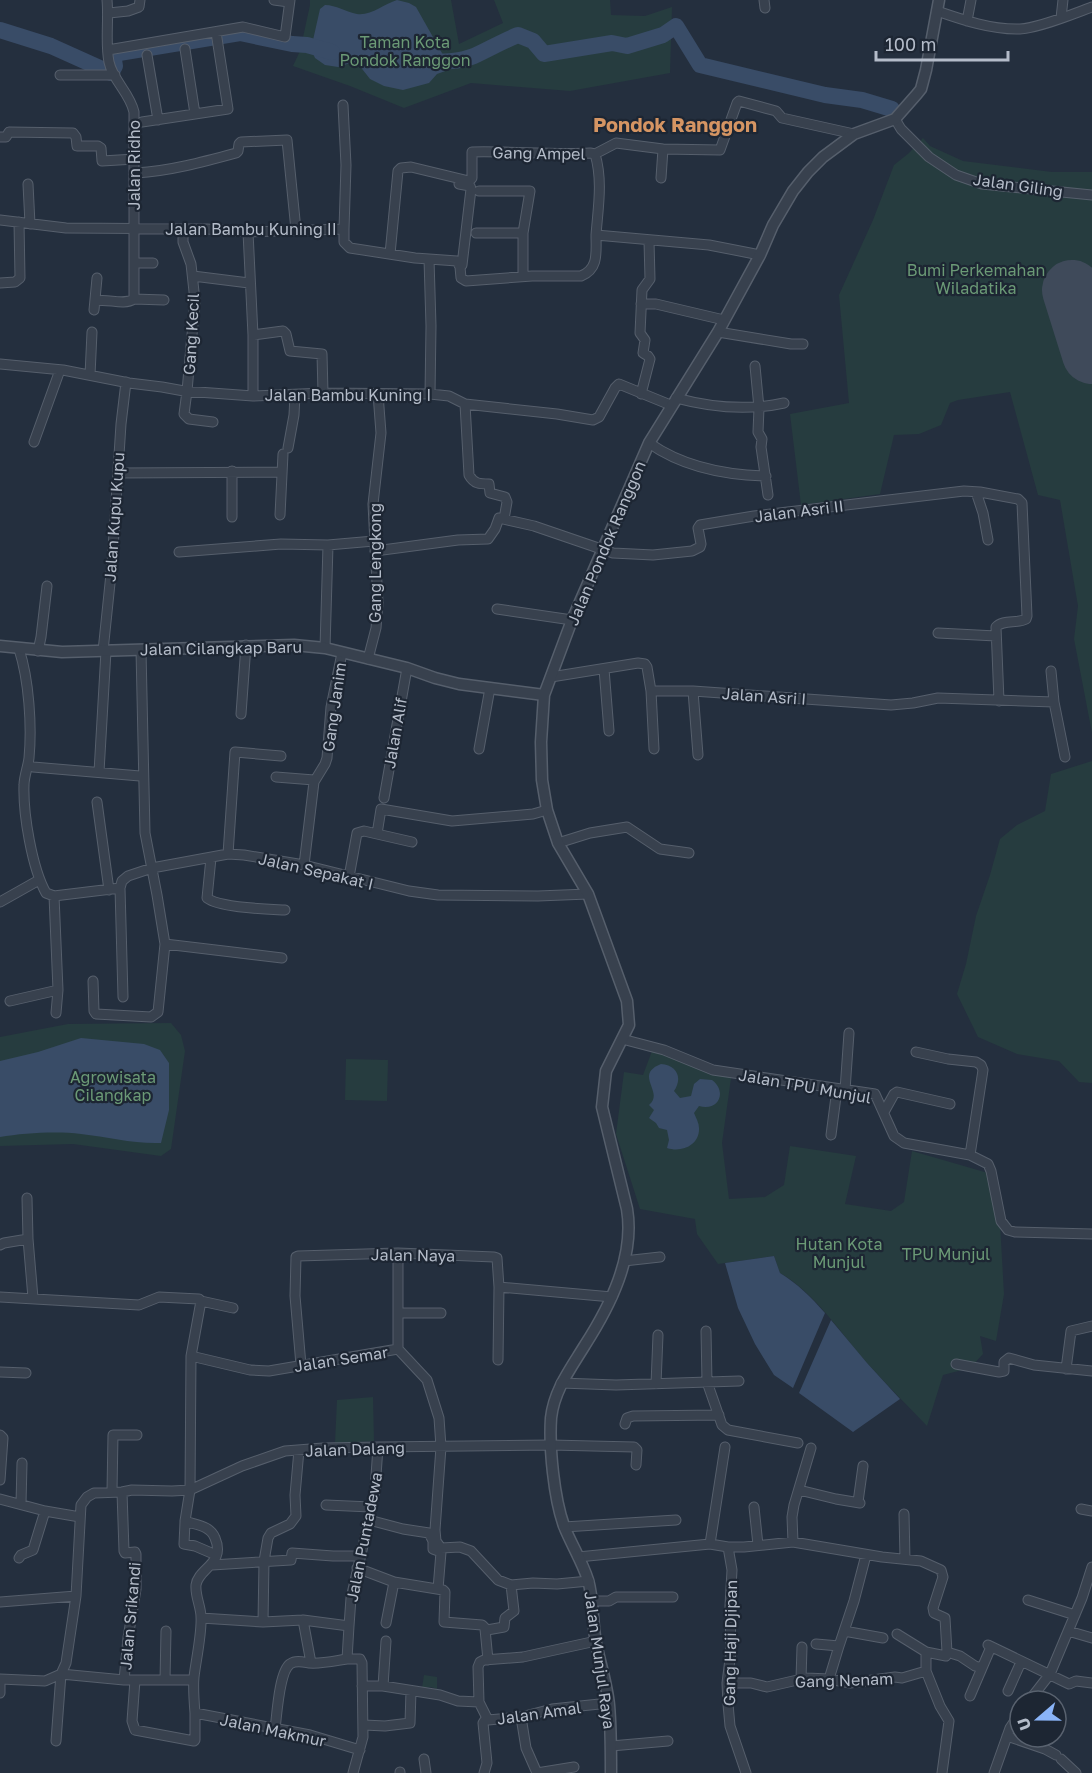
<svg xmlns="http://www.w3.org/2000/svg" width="1092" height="1773" font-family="'Golos Text',sans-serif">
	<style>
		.green { fill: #263c3f }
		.water { fill: #394c67 }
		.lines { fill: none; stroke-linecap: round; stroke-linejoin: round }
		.river { stroke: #394c67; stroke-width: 16 }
		.runway { stroke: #3f4a5a; stroke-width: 60 }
		.minor-casing { stroke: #565f6c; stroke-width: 11 }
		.tertiary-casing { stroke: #565f6c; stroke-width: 13 }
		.minor { stroke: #38414e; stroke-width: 9 }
		.tertiary { stroke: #38414e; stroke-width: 10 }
		.labels { text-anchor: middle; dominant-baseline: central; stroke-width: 4.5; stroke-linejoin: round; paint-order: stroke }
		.park-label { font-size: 16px; fill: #6b9a76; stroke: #1d2633 }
		.street-label { font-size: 16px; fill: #b4bcc9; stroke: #1d2633 }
		.quarter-label { font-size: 20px; font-weight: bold; fill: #d59563; stroke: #1d2633 }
	</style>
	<rect width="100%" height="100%" fill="#242f3e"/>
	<path class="green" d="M310,0h141l8,44 44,-21 -9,-23h116l1,15 34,1 27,-9 -2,66 -100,18 -99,-8 -67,25 -54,-22 -57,-20 7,-15 10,-46z
		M923,138l7,8 33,15 89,11h40v561l-18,-94 4,-33 -18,-106 -22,-5 -28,-103 -52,8 -8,3 -9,22 -22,9 -25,1 -14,59 -79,11 -11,-91 59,-11 -10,-108 34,-75 21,-55 15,-12z
		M1092,761v322l-13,-1 -20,-21 -42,-7 -39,-17 -21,-43 9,-30 10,-48 14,-41 10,-36 17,-14 28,-14 6,-37z
		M171,1023l10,12 4,16 -14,98 -10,7 -88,-12 -73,2v-109l68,-13z
		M652,1051l57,21 23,-1 -10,72 7,56 36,-2 19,-12 6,-39 66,10 -11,48 46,7 13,-9 8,-51 76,22 12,50 4,71 -8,47 -16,-5 3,18 -13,14 -27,7 -16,51c-20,-21 -41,-42 -61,-64 -27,-31 -50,-68 -86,-89l-6,-17 -56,8 -21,-30 -2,-15 -55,-10 -24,-75 8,-62 19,3z
		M346,1059l42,1 -1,41 -42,-1z
		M373,1397l1,44 -39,2 2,-43z
		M424,1675l13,2v12l-6,-2 -9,1z"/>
	<path class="water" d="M397,0l12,3 7,4 35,62 -14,5 -8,9 -26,7 -19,-4 -14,-7 -11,-14 -6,-3 -15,5 -13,-2 -10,-7 -4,-9 9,-40 5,-4c11,0 21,7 32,9 14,2 27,-10 40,-14z
		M81,1038l63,6 16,6 9,13v47l-8,33c-28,1 -53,-6 -80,-9 -24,-3 -57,-1 -81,3v-76l38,-9z
		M661,1064c16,1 22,14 13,27l6,7 11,-2 3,-12 6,-5 12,1c16,12 6,32 -13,26l-5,7c2,5 5,10 5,15 1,17 -17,25 -32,20l2,-8 -2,-10 -8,-2 -3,-5 -7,-5 5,-8 -5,-5c16,-13 -16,-30 12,-41z
		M774,1256l6,17c18,11 31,24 45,40l-32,75 -19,-13 -19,-31 -17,-36 -13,-45z
		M831,1320l36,43 33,36 -47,33 -54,-39z"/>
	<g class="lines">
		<path class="river" d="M0,30l51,16 60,27 4,-7 -2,-12 127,-21 52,11 15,1 25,7
			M425,62c16,0 34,0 49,-6 15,-7 29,-15 44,-21l15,6 11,13 68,-11 15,3 36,-11 13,-9 24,39 125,30 37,5 30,9"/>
		<path class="runway" d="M1072,290l20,64"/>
		<g class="minor-casing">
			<path id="minor" d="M274,0l15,2
				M764,0l1,8
				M937,11c26,9 55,19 83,18 19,-1 53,-15 72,-22
				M109,13l19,-2 11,-4 1,-7
				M1061,18l2,-18
				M967,21l4,-21
				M185,49l10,65
				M108,50l135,-23 42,10 5,-37
				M147,55l11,65
				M60,75h55
				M343,105l3,60 -2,64
				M895,119l6,10 28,28 27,18 26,9 110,11
				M142,122l86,-13 -12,-77
				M0,137h6l3,-5 64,1 3,4 1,9h21l3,2 1,13 33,-2
				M595,154l21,-11 47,6 57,1 17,-47 2,-2 37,10 6,7 72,16
				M136,173c34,-2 67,-11 100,-20l2,-2 1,-7 2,-2 46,-2 9,90
				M661,178l2,-29
				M28,184l2,40
				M459,184l11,2 1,3 -9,76 -2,2
				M479,191h51l-7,42v43
				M0,220l66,8 141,1 41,3 96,-3v13l6,6 65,10 42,3 3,6 1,11 5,3 66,-5h49c18,-7 15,-24 15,-41l113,10 51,10
				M183,229v13l8,22 4,37 -8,90 -3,23 5,5 24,3
				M248,232l5,103v61
				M476,233h47
				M390,254l8,-83 3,-3 10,-1 58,14 3,-3v-26c40,-1 79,3 118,1l5,1c8,27 3,54 1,81
				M429,259l2,67 -1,68
				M134,263h19
				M193,276l56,7
				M0,283l15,-1 5,-4 -1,-56
				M134,299l30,1
				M96,301c12,-3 27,5 38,-2v-187c-4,-19 -21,-31 -25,-50 -4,-20 0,-42 -2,-62
				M641,304h15l68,16
				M94,310l3,-32
				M718,332l73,12h12
				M253,335l30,-4 3,3 4,17 32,3 1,39
				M0,364l63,6 66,13 33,4 22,4 69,5 70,-3 107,1 19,2 16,8 92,10 36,6 6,-3 16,-29 4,-4 49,20 3,2
				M755,366l4,42 -1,24 4,7 -1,8 7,48
				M90,375l2,-43
				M641,394l9,-35 -2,-3 -5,-3 2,-13 -5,-7 2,-43 8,-11 -1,-38
				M676,398c37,10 71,13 108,5
				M465,404l4,71c5,9 11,9 20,9l1,9 15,4 2,5 -3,17
				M34,442l26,-72
				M649,443c34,24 75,32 117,33
				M288,448l6,-33 1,-20
				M232,471v46
				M118,473l164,-1
				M976,492l7,21 5,27
				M280,515l3,-61
				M375,551l83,-11 30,-1 7,-10 4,-11 35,8 79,27 40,2 39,-4 8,-4 1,-3 -3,-16 2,-3 54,-9 210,-25 16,1 38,7 4,4 5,113 -1,3c-9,5 -23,0 -30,8l3,74
				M179,552l102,-8 47,1 46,-4
				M497,609l75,11
				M938,633l58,3
				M325,648l3,-103
				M19,649c10,31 13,77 10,109 -1,9 -5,18 -5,27 -1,29 8,83 22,108l8,3 66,-8 2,-7 6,-5 24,-8 76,-14 16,1 60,10 105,26 29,4 100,1 50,-2
				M141,650l4,183 12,62 8,49 117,14
				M38,651l3,-14 6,-51
				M103,651l9,-87 9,-140 5,-42
				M368,659l8,-31 2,-25 -5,-99 8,-71 -3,-39
				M604,669l5,62
				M1051,671l3,31 11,55
				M551,677l87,-14 7,1 2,3 4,24h42l198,14 22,-2 25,-5 116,4
				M651,691l3,58
				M693,691l5,64
				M241,714l5,-69
				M479,749l11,-61
				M33,767l107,9
				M99,772l7,-121
				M276,777l38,3
				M384,798l23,-130
				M97,802l12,88
				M377,834l35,8
				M558,843l32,-10 37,-6 33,22 29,4
				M228,854l7,-102 46,4
				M211,858l-4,40c13,10 60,11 78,12
				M304,865l10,-83 11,-18 2,-6 4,-51 11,-54
				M349,877l8,-44 7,-2 13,3 4,-25 71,12 81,-7 14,-4
				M120,888l3,109
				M54,896l4,94
				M0,902l39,-22
				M93,981l1,30 2,3 55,3 7,-5 7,-68
				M10,1001l48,-11 -2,23
				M622,1039l42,11 49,20 162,24 19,42 10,7 66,12 18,9 3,7 10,50 7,9 7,2 77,2
				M916,1052l32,7 28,3 5,3 2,5 -13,85
				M845,1090l4,-57
				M884,1112l10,-18 3,-2 53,12
				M831,1135l6,-46
				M27,1198l1,41 5,59
				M0,1245l4,-2 24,-4
				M624,1261l36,-4
				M499,1287l113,10
				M0,1297l139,8 20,-8 40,2 2,2 -10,55 -1,134 -5,31c10,4 25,4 30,17 11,26 -17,30 -19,47 -1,11 5,22 5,32 1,16 -5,43 -7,60 -1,11 0,24 1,36l115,22 50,15
				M201,1301l32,7
				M398,1313h43
				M706,1331l1,51 15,43 6,5 70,13
				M398,1349l29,31 12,38 2,29 -6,83 1,11 5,7 19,-1 11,4 27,29 13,5 22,-2 24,1 32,-3
				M398,1349v-96
				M191,1356l59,14 19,1 129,-22
				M956,1364l43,8 5,-1v-9l5,-4 25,7 58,6
				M301,1365l-6,-69 1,-39 2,-1 100,-3 96,4 3,1 2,29 -1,73
				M1066,1369l5,-38 21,-5
				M0,1372l26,1
				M561,1383l55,2 123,-4
				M656,1384l2,-49
				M625,1424l2,-6 6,-2 86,-1
				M0,1435l3,3 -3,42
				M799,1490l37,9 24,4
				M112,1491l1,-56h24
				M122,1492l2,59 1,2 10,-1 1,2v35l-8,49 -4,42
				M0,1499l45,12 35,6
				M858,1502l5,-36
				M21,1504l1,-41
				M326,1505l45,2
				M754,1507l4,38
				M1081,1509l11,2
				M904,1514l1,45
				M369,1520l34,9 26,4 4,8v8l8,3 -3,37
				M185,1522l-1,22 11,2 21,9
				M564,1527l112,-7
				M793,1542l-1,-25 2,-12 17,-57
				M710,1544l15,-97
				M728,1547l4,23 -2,36 1,45 -4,32 1,21 2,22 16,47
				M578,1557l132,-13 18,3h16l49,-5 89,15 39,4 20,9 2,7 -10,31 1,5 11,5 2,34
				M19,1558l2,-3 12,-5 12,-39
				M212,1565l79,-5 1,-7 41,3h28
				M357,1568l37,14 49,8 2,2 -1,30 38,3 5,5 17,-3 1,-9 9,-7 -3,-26
				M1028,1600l47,15
				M591,1601h18l7,-4h57
				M0,1602l76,-6
				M201,1618l62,4 40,-2 46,6 2,-28 18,-78 6,-30 3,-43
				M303,1620l8,43
				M263,1622l1,-61 4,-23 3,-5 19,-9 6,-8 -1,-21 4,-45
				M386,1623l8,-41
				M485,1629l3,31
				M844,1631l39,7
				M1068,1631l24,7
				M897,1634l29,18
				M816,1644l23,2
				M988,1645l81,39 7,-3 16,2
				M947,1652l13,4 15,10 7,2
				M347,1659h13l2,4 1,74 -10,36
				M0,1679l45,2 16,-7 5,-11 10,-67 5,-91 6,-8 7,-4 28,-1 10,-2 40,1 18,-1 52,-24 43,-15 38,-3 55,-1 173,-2 83,2 3,3 -1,15
				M801,1679l1,-32
				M829,1679l10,-33 15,-45 12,-46
				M135,1680l-3,41 3,9 59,11 1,-1v-27
				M165,1680l1,-49
				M727,1683h24l16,4 39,-9 23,1 21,4 45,-6 7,1 24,-7
				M362,1686h21l57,9 18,6 21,1
				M383,1686l3,-45
				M1008,1691l13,-29
				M0,1693v-14
				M970,1696l21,-49
				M1029,1701l21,-27 32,-76 10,-31
				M479,1702l-1,-35 2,-5 4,-2 39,-3 73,-16
				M479,1702l9,18 33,-3 31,-8 57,-6
				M521,1717l5,31 11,25
				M364,1725l21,1 25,-3 1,-32
				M275,1729c2,-14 4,-57 15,-65 6,-4 13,-2 19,-1 13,1 25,-2 38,-4l2,-33
				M1007,1736l38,13 11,6
				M56,1741l5,-67 63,6h69
				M611,1746l57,-5
				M424,1759l2,14
				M1061,1759l15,14
				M400,1773v-1
				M484,1773l3,-10 -4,-40 2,-3h3
				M537,1773l37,-6
				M942,1773l7,-52 -9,-15 -14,-35v-19l20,4 1,-4
				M994,1773l16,-45 10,-15"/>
		</g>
		<g class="tertiary-casing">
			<path id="tertiary" d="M0,646l62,6 232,-7 31,3 82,20 28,10 24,6 85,11
				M611,1773c0,-23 0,-46 -2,-68 -2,-21 -9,-42 -13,-62 -4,-21 -2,-43 -8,-63 -6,-19 -17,-36 -24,-54 -10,-28 -15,-78 -13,-108 3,-28 20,-50 34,-73 25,-39 50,-88 42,-136l-25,-102 4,-36 23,-46 -2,-24 -39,-107 -30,-51 -11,-33 -5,-30 -1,-38 3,-47 28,-75 77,-177 69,-111 42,-77 13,-30 20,-34 15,-19 15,-15 31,-23 41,-15 22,-25 4,-5 5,-19 13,-70"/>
		</g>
		<use href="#minor" class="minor"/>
		<use href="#tertiary" class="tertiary"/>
	</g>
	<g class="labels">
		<g class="park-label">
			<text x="405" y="42">Taman Kota<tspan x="405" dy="18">Pondok Ranggon</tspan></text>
			<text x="976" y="270">Bumi Perkemahan<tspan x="976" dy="18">Wiladatika</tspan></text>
			<text x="113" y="1077">Agrowisata<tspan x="113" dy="18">Cilangkap</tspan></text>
			<text x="839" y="1244">Hutan Kota<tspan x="839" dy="18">Munjul</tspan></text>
			<text x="946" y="1254">TPU Munjul</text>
		</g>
		<g class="street-label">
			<text transform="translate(539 153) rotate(1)">Gang Ampel</text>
			<text transform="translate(134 165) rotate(-90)">Jalan Ridho</text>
			<text transform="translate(1018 185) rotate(8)">Jalan Giling</text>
			<text x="251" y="229">Jalan Bambu Kuning II</text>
			<text transform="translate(191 334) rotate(-87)">Gang Kecil</text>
			<text x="348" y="395">Jalan Bambu Kuning I</text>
			<text transform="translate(799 511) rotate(-7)">Jalan Asri II</text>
			<text transform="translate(114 517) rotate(-86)">Jalan Kupu Kupu</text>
			<text transform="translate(606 543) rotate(-67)">Jalan Pondok Ranggon</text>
			<text transform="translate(375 563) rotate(-90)">Gang Lengkong</text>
			<text transform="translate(221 648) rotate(-1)">Jalan Cilangkap Baru</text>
			<text transform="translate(764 696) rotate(4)">Jalan Asri I</text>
			<text transform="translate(334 707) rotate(-82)">Gang Janim</text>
			<text transform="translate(395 733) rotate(-80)">Jalan Alif</text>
			<text transform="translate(316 871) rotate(13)">Jalan Sepakat I</text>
			<text transform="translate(805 1086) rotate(10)">Jalan TPU Munjul</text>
			<text transform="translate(413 1255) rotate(1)">Jalan Naya</text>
			<text transform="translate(341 1359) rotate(-9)">Jalan Semar</text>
			<text transform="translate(355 1449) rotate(-2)">Jalan Dalang</text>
			<text transform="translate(364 1537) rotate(-79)">Jalan Puntadewa</text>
			<text transform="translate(130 1616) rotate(-85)">Jalan Srikandi</text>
			<text transform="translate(730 1643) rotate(-89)">Gang Haji Djipan</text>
			<text transform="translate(600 1660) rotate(82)">Jalan Munjul Raya</text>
			<text transform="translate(844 1680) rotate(-2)">Gang Nenam</text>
			<text transform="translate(539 1713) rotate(-8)">Jalan Amal</text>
			<text transform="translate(273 1730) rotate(12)">Jalan Makmur</text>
		</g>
		<g class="quarter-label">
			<text x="675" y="124">Pondok Ranggon</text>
		</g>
	</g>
	<g transform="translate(1038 1719) rotate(250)"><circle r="28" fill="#1d2633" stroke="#59626f" stroke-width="1.5"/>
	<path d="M0-4.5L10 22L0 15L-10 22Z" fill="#8ab4f8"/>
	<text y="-9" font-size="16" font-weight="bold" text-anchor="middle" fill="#b4bcc9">U</text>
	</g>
	<path d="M876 51v9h132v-9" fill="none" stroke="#b4bcc9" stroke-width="3"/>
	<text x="885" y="51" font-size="18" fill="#b4bcc9" stroke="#1d2633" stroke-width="4.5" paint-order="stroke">100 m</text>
</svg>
